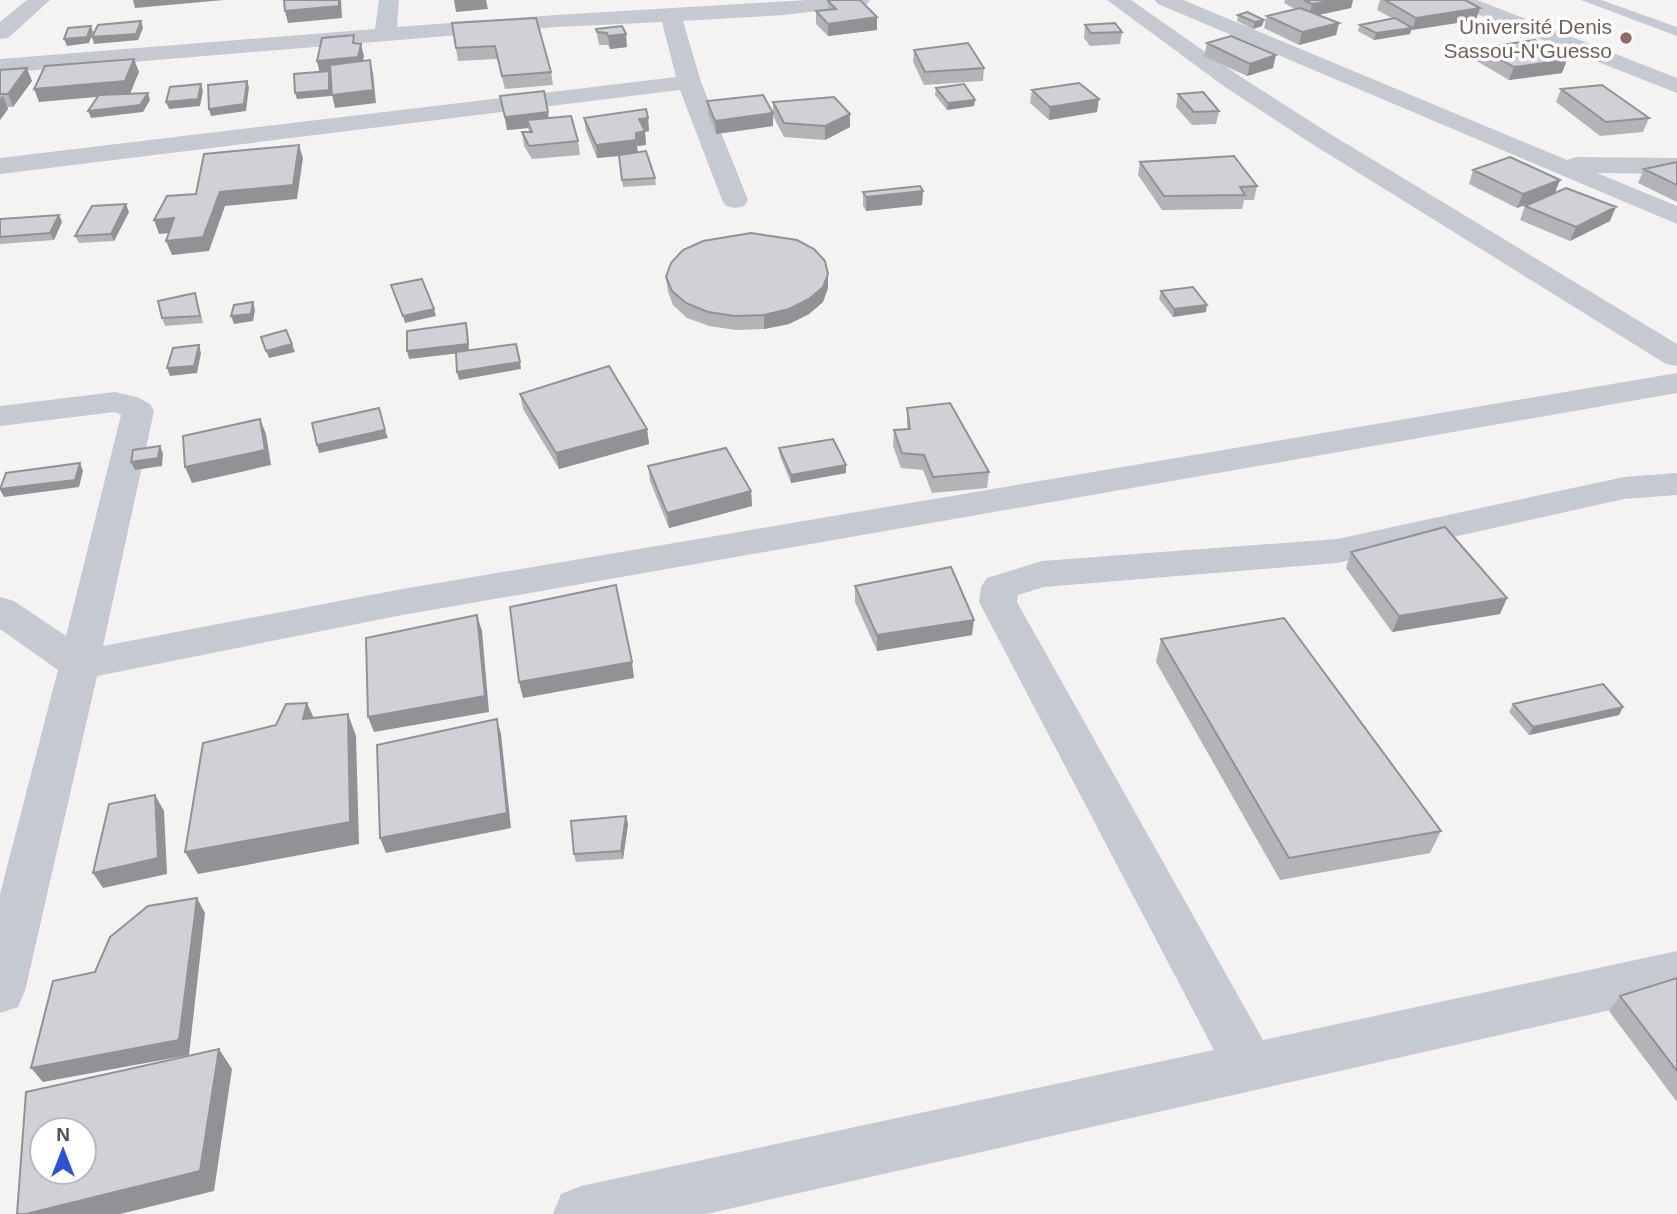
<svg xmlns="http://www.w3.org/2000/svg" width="1677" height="1214" font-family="Arial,sans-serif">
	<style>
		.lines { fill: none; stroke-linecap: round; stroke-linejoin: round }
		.lane { fill: #c4c9d2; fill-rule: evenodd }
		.street { fill: #c4c9d2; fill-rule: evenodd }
		.wall { fill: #b3b4b8 }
		.shaded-wall { fill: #929296 }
		.building { fill: #d0d1d6; stroke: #929296; stroke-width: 2; fill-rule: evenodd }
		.education-dot { fill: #8d6e63; stroke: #fff; stroke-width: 2.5 }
		.labels { text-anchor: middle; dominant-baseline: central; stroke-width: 7; stroke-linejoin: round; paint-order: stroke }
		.far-education-label { font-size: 21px; fill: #785e54; stroke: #fff; text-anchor: end }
	</style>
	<rect width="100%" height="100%" fill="#f4f3f2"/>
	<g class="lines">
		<path class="lane" d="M1581,0h20l76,27v9z"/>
		<path class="street" d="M27,0h23l-42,38 -8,1v-17z
			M379,0h20l-2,27 159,-12 251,-15h63l-3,4 -7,2 -76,9 -101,6 18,61 47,118 -4,6 -9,2 -9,-2 -4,-6 -42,-110 -680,84v-16l676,-81 -14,-55 -106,5 -556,46v-14l375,-30z
			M1107,0h24l110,77 86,55 350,212v22l-11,-2 -357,-222 -84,-55z
			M1155,0h28l384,160 9,-3 101,1v16l-80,-1 80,33v18l-519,-220z
			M1448,0h29l200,78v15l-226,-89z
			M1677,373v20l-1280,223 -300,60 -72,315 -7,16 -18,6v-119l58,-224 -58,-41v-32l14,4 52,35 55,-221 -6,-3 -115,14v-20l115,-14 22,5 13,7 4,7 -51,235 294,-56z
			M1677,473v22l-53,4 -287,64 -293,24 -26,8 -1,7 246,438 414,-89v44l-971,219h-153l8,-20 20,-8 633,-136 -235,-448 2,-15 6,-9 55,-17 295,-22 287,-62z"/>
	</g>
	<path class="wall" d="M1285,0h68l-2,8 -33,7 21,8 -3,12 -37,10 -35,-17 3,-12 28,-7 -11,-6z
		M1380,0h85l11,20 -65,10 -1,4 -36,6 -16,-9 2,-6 32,-7 -15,-8z
		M828,1l49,16v13l-49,6 -12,-12v-13l12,-1z
		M1238,15l26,5 -2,6 -9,3 -16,-8z
		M452,23l99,49 2,13 -48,4 -8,-30 -39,2z
		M1085,25l37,7 -2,12 -30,2 -6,-8z
		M622,26l5,21 -17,2 -2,-4h-9l-3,-16z
		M1207,43l66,25 -26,8 -43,-20z
		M1480,48l82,25 -53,7 -34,-20z
		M914,50l70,18 -1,13 -59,4 -11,-23z
		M0,70l32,11 -19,26h-5v2l-8,11z
		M936,88l38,18 -27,4 -12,-15z
		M1561,89l88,29 -6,14 -43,4 -44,-34z
		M1032,90l65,22 -48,8 -19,-17z
		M1178,94l41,17 -3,13 -24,1 -16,-18z
		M500,96l49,22 29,23 2,14 -48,4 -8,-13 -2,-14h7l-1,-4 -21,2z
		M707,101l66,25 -57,8 -8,-20z
		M773,102l77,25 -25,13 -41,-3 -11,-21z
		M584,118h64l1,13 -4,1 1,13 -9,1 1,6 17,26 1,7 -33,2 -4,-31 -22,2 -11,-27z
		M1140,162l117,24 -3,14h-10l-2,9 -80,1 -24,-35z
		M1677,162v40l-39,-19 6,-14z
		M1473,170l87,10 -5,13 55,28 -40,20 -50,-21 5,-14 17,-8 -25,10 -48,-24z
		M923,191l-1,14 -56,6 -3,-5v-14z
		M129,212l-15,29 -35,2 -4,-7z
		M59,215l3,7 -8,18 -54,4v-25z
		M666,277l162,11 -5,14 -14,12 -20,10 -25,5 -28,1 -27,-4 -22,-8 -14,-13 -5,-13z
		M1161,291l45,21 -33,5 -14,-18z
		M195,293l8,30 -38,3 -3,-8z
		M520,394l127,35 2,15 -90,25 -36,-60z
		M907,408l82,64 -2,16 -55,5 -9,-23 -22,-2 -8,-22 1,-16 13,-1z
		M779,448l67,25 -55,10 -11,-27z
		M648,466l103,25 1,15 -83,22 -19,-47z
		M1351,552l156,46 -7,16 -108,18 -46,-64z
		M855,586l117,49 -95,16 -22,-49z
		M1161,639l280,192 -11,22 -150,27 -124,-218z
		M1513,704l110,3 -4,8 -90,20 -20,-23z
		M628,824l-5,35 -47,3 -2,-8z
		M1677,978v124l-68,-91 11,-15z"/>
	<path class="shaded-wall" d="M133,0h91l-89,8z
		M339,0h2l1,18 -54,5 -3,-12z
		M454,0h32l2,9 -32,3z
		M1335,0h18l-2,8 -42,9 3,-13z
		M1480,8l-4,12 -64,10 4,-12z
		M877,17v13l-49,6v-12z
		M1264,20l-2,6 -9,3 2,-7z
		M141,21l2,7 -5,12 -44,4 -2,-7z
		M1339,23l-3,12 -37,10 3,-13z
		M91,26l2,6 -4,11 -22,3 -3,-7z
		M1412,28l-2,6 -36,6 2,-7z
		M626,34l1,13 -17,2 -2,-13z
		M361,44l3,12 -3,14 -31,3 1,5v18l-34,3 -2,-6 25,-19 -3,-13z
		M1276,55l-3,13 -26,8 3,-12z
		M134,59l5,13 -9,22 -91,8 -5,-13z
		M370,60l3,13 3,30 -41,5 -3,-13z
		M1567,60l-5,13 -53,7 5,-13z
		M27,68l5,13 -19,26 -5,-13z
		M247,81l2,6 -3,24 -35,5 -2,-7z
		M201,84l2,7 -3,15 -31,3 -3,-7z
		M148,93l2,7 -7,12 -52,6 -3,-7z
		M3,96l5,13 -8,11v-21z
		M1099,99l-2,13 -48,8 1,-13z
		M975,100l-1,6 -27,4 1,-7z
		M548,112l2,14 -23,-6 1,8 -21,2 -2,-13z
		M773,113v13l-57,8 -1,-13z
		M850,114v13l-25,13v-14z
		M648,118l1,13 -4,1 1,13 -9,1 -1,-13 3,-14z
		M636,140l2,14 -41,4 -1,-13z
		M299,145l4,13 -6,41 -72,7 -16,45 -37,4 -6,-14 54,-49z
		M1560,180l-6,14 -37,14 6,-14z
		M923,191l-1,14 -56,6v-14z
		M126,204l3,8 -15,29 -3,-7z
		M1616,207l-6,14 -40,20 6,-14z
		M59,215l3,7 -8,18 -4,-7z
		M174,218l5,14 -20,2 -5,-14z
		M828,274v14l-5,14 -14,12 -20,10 -25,5v-14z
		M253,302l2,8 -2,11 -19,3 -3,-8z
		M1207,305l-1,7 -33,5 1,-8z
		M434,309l2,7 -31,7 -2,-7z
		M466,323l2,8 1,21 -60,7 -2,-8z
		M292,344l3,8 -26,6 -3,-7z
		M199,345l2,8 -4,20 -27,3 -3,-8z
		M520,362l1,7 -62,11 -2,-8z
		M260,419l6,15 5,31 -79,18 -7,-16z
		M647,429l2,15 -90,25 -3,-16z
		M385,430l3,8 -69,15 -2,-8z
		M160,446l3,7 -1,13 -27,4 -4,-8z
		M80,463l3,8 -4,16 -75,10 -4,-7z
		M846,465v8l-55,10v-8z
		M751,491l1,15 -83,22 -2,-15z
		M1507,598l-7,16 -108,18 7,-16z
		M477,615l5,16 7,81 -115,20 -6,-15z
		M974,620l-2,15 -95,16v-16z
		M632,662l2,16 -111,20 -4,-16z
		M307,703l10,22 -14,-6z
		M1623,707l-4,8 -90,20 4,-8z
		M348,714l8,22 3,108 -161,30 -13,-22z
		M497,719l4,15 10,94 -125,25 -6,-15z
		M155,795l9,16 3,63 -64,14 -10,-15z
		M626,816l2,8 -5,35 -2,-8z
		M197,898l8,15 -16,142 -146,27 -12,-14z
		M219,1049l13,20 -18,122 -94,23h-94z"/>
	<path class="building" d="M284,0h55v6l-54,5z
		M832,0h28l17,17 -49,7 -12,-13 20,-2 -8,-8z
		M1304,0h31l-23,4z
		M1385,0h80l15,8 -64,10z
		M1300,8l39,15 -37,9 -35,-16z
		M1247,12l17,8 -9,2 -17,-7z
		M536,18l15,54 -49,4 -7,-30 -39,2 -4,-25z
		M1395,18l17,10 -36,5 -16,-8z
		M141,21l-5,13 -44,3 6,-12z
		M1115,23l7,9 -31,1 -6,-8z
		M91,26l-4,11 -23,2 4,-11z
		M622,26l4,8 -18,2 -1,-3 -10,-1 -1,-3z
		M354,35l-1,8 8,1 -3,13 -41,4 5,-23z
		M1231,36l45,19 -26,9 -43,-21z
		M1535,40l32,20 -53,7 -34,-19z
		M968,43l16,25 -59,4 -11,-22z
		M134,59l-9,22 -91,8 11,-23z
		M370,60l3,30 -41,5 -2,-30z
		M27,68l-19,26h-8v-24z
		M329,71v19l-34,3 -1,-19z
		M247,81l-3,23 -35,5 -1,-24z
		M1079,83l20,16 -49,8 -18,-17z
		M201,84l-3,15 -32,3 4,-15z
		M964,84l11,16 -27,3 -12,-15z
		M1602,85l47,33 -43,4 -45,-33z
		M544,91l4,21 -43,5 -5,-21z
		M1203,92l16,19 -25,1 -16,-18z
		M148,93l-8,12 -52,6 11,-16z
		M763,95l10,18 -58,8 -8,-20z
		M834,97l16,17 -25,12 -41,-3 -11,-21z
		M646,109l2,9 -9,1 6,12 -9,2v7l-40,5 -12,-27z
		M571,116l7,25 -49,5 -7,-14h10l-5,-12z
		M299,145l-6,40 -73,7 -17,45 -37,4 8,-23 -20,2 13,-24 29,-2 8,-40z
		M646,151l9,27 -33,2 -3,-25z
		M1234,156l23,30 -17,1 5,8 -81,1 -24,-34z
		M1510,157l50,23 -37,14 -50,-24z
		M1677,162v23l-33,-16z
		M920,186l3,5 -57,6 -3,-5z
		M1566,188l50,19 -40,20 -51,-21z
		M126,204l-15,30 -36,2 17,-30z
		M59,215l-9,18 -50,4v-18z
		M751,233l46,7 17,9 11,12 3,13 -5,13 -14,12 -20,10 -25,6 -29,1 -27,-4 -22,-9 -14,-12 -6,-14 5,-14 12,-13 20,-9z
		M422,279l12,30 -31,7 -12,-31z
		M1193,287l14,18 -33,4 -13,-18z
		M195,293l5,23 -38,2 -4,-17z
		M253,302l-2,12 -20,2 3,-11z
		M466,323l2,21 -61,7v-20z
		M286,330l6,14 -26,7 -5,-14z
		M516,344l4,18 -63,10 -1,-20z
		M199,345l-5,21 -27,2 6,-20z
		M609,366l38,63 -91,24 -36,-59z
		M950,403l39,69 -56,5 -9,-22 -22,-2 -8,-23 16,-1 -3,-21z
		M379,408l6,22 -68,15 -5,-22z
		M260,419l5,31 -80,17 -2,-31z
		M833,439l13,26 -55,10 -12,-27z
		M160,446l-2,12 -27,4 2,-12z
		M726,448l25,43 -84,22 -19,-47z
		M80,463l-5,17 -75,9 6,-16z
		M1445,527l62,71 -108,18 -48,-64z
		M951,567l23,53 -97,15 -22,-49z
		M616,585l16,77 -113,20 -9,-75z
		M477,615l8,81 -117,21 -2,-79z
		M1284,618l157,213 -152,27 -128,-219z
		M1603,684l20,23 -90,20 -20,-23z
		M307,703l-4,16 45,-5 2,108 -165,30 18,-109 73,-18 10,-21z
		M497,719l10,94 -127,25 -3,-93z
		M155,795l3,63 -65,15 16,-69z
		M626,816l-5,35 -47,3 -3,-33z
		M197,898l-18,142 -148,28 22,-87 42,-9 15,-35 38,-31z
		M1677,978v93l-57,-75z
		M219,1049l-19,122 -174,43h-9l9,-122zM42,1130h42v42h-42z"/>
	<circle class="education-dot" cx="1626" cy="38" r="7"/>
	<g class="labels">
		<g class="far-education-label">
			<text x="1612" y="26">Université Denis<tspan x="1612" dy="24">Sassou-N'Guesso</tspan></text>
		</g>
	</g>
	<g transform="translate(63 1151)"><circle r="33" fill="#ffffff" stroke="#b7b9bf" stroke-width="2"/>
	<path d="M0-5L12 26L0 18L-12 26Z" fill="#2a52d7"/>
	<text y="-10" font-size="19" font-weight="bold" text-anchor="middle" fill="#4b515e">N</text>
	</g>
</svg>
